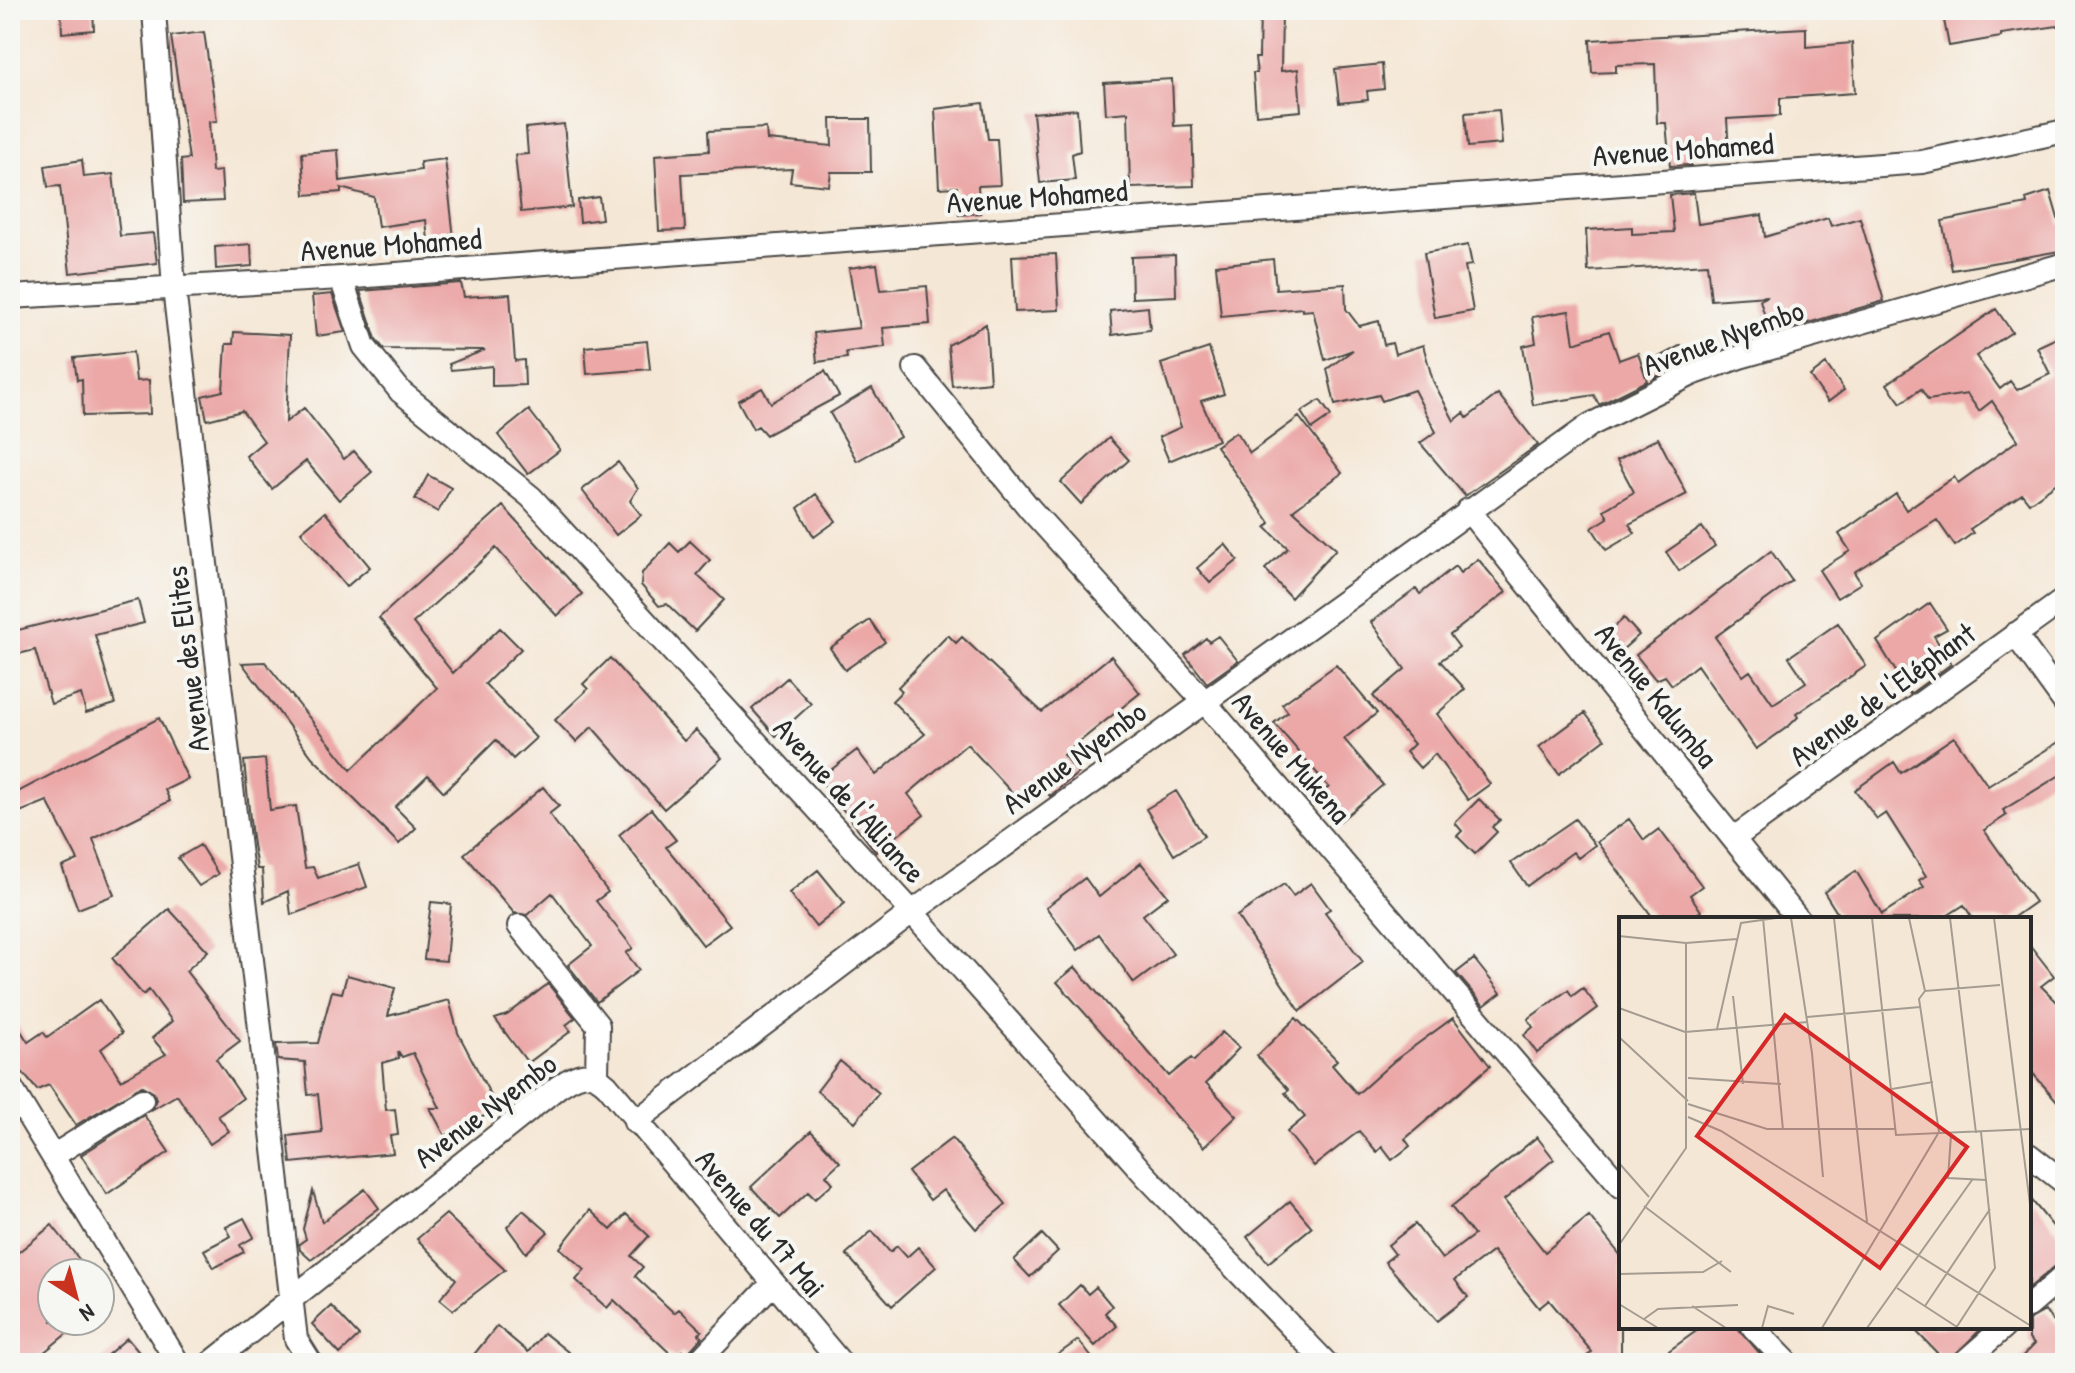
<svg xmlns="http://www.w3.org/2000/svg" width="2075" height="1373" font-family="'Patrick Hand',sans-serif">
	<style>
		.building { fill: #eba8a7 }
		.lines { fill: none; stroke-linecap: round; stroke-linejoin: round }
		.minor-casing { stroke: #494744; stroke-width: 26 }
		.minor { stroke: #fff; stroke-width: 22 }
		.labels { text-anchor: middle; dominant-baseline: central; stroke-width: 8; stroke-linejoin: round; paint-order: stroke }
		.street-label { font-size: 30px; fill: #2b2b2b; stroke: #f6f6f2 }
		.inset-road { fill: none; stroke: #a49c91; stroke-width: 2 }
		.view { fill: #d62828; fill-opacity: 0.15; stroke: #d62828; stroke-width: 4 }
		.inset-edge { fill: none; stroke: #2b2b2b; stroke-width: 4 }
	</style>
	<rect width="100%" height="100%" fill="#f6f6f2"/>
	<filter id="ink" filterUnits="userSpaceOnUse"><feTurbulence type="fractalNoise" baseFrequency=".0125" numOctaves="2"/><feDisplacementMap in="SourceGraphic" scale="16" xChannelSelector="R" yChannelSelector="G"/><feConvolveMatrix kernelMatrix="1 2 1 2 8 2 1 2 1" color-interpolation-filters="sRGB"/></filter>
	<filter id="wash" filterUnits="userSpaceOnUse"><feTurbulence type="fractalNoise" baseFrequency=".006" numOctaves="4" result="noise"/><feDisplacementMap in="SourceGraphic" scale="32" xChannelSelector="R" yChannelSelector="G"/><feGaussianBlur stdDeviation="1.8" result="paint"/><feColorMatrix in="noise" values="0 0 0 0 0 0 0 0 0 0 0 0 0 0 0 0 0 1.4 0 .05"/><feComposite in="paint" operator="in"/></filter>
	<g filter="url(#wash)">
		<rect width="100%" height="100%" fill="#f5e7d5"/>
		<g id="blocks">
			<path class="building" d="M61,10h32l1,20 -32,3z
				M1260,10h22l-1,61 17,-2 3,42 -45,4 -3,-42h4l-2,-15h4z
				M1942,10h123v15l-64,9v3l-52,9z
				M1806,28v19l46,-4 3,50 -75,5v18l-53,3 2,33 -39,3 1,10 -21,1 -4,-43h-9l-2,-59 -39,1v7l-24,1 -2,-33z
				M204,32l13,89 -8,1 3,50 9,-1 2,30 -40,2 -2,-43 8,-1 -18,-123z
				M1382,64l2,25 -17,2 1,9 -29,3 -4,-34z
				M1172,79l2,47 18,-1 2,61 -64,2 -2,-76 -22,2 -2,-31z
				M983,103l5,36h9l3,46 -22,1 2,27 -21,2 -2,-28 -18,1 -4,-79z
				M1077,109l3,42 -8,3 3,26 -35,3 -7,-70z
				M1499,110l3,34 -34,3 -3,-34z
				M831,119h39l1,53h-40l-2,14 -39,-4 2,-13 -110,5 3,56 -26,1 -4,-76 54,-4 -1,-20 58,-3 1,12 65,6z
				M564,124l8,83 -51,5 -6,-57 13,-1 -2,-26z
				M338,150l2,31 81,-11 -1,-8 25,-3 9,79 -26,3 -2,-21 -48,7 -4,-30 -33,-9v4l-36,3 -3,-42z
				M82,160l2,17 29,-3 7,62 33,-3 4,30 -87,10 -10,-87 -12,1 -3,-21z
				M2050,191l10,34 5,-1v26l-113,20 -10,-49 85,-17 -1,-5z
				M1694,193l4,31 64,-9 3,22 63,-19 3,8 29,-8 24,83 -114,33 -10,-34 8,-4 -57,4 -4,-36 -119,7 -2,-41 46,-3v7l42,-2 -4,-37z
				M599,197l3,22 -22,3 -2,-22z
				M251,244l1,22 -36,3 -1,-22z
				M1468,245l4,20 -7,1 8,45 -38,7 -11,-65z
				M1056,254l3,56 -44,2 -3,-56z
				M1175,255l1,41 -44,2 -1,-41z
				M1273,259l3,30 69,-5 1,25 13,17 20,-5 5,24 8,-2 3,11 28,-9 10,36 21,40 10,-8 3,5 31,-24 40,51 -73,51 -45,-53 16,-11 -22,-42 -32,11 -3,-6 -44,10 -8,-36 26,-19 -28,10 -12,-50 -11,1v-3l-81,8 -5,-51z
				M877,264l4,26 46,-4 3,38 -47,4 2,19 -39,5 1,6 -30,4 -3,-29 45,-5 -10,-60z
				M461,283l3,14 46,-3 5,67 9,-1 1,25 -33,1v-20l-41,4 -2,-6 36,-14 -101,-1 -8,-10 -16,-48z
				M332,294l13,38 -29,4 -4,-40z
				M1148,307l2,23 -38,5 -2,-24z
				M1996,309l16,23 -36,24 24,33 10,-8 7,9 33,-16 -13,-27 28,-13v143l-36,26 -7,-9 -52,35 3,4 -18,13 -18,-26 -83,52 7,11 -24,15 -18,-28 31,-19 -11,-17 57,-40 10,16 48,-33 4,6 60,-43 -26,-39 -13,10 -12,-17 -39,6 -7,-11 -20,14 -14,-19z
				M1569,311l5,32 35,-12 10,29 19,-7 9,28 -48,24 -5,-10 -61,10 -10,-59 13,-3 -4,-26z
				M986,324l4,58 -38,4 -4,-41z
				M234,332l56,3 -4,87 18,-14 40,51 10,-8 18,21 -33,28 -33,-39 -34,28 -26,-33 18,-15 -22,-30 -35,9 -5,-24 21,-5 3,-47h7z
				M647,341l3,28 -63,5 -2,-27z
				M1681,345l8,15 -35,18 -8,-14z
				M1209,348l15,46 -23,7 17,39 -49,21 -10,-24 22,-10 -20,-63z
				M133,352l3,29 13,-1 1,34 -67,2 -1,-37 -5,1 -3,-22z
				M1826,364l18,26 -16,12 -18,-26z
				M825,371l14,25 -73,39 -8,-9 -5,3 -15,-28 24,-13 9,15z
				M872,388l28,49 -43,24 -27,-48z
				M1320,400l11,16 -19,13 -11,-17z
				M529,410l31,40 -32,24 -30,-39z
				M1299,417l43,56 -49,37 43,39 -45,49 -26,-29 23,-21 -22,-20 4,-5 -54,-77 20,-14 14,21z
				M1109,438l20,22 -48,44 -20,-22z
				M1658,438l29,56 -58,30 6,9 -29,17 -14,-22 16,-10 -4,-8 30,-18 -17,-32z
				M618,462l20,26 -8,13 11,14 -25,20 -34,-45z
				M428,475l23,13 -13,24 -23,-13z
				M816,494l20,27 -22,16 -16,-29z
				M503,506l79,88 -25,22 -61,-68 -83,75 40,50 47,-45 21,21 -36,35 51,54 -23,21 -17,-19 -52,52 -16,-17 -33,32 21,21 -17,16 -87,-87 -70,-94 23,-1 86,108 86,-82 -58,-70z
				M325,512l45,55 -24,20 -45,-55z
				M1702,527l13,19 -36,25 -13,-19z
				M690,541l20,19 -13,15 27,25 -29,31 -28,-27 -8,2 -18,-21 1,-12 28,-30 9,9z
				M1225,544l13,16 -28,23 -13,-15z
				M1771,551l21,30 -77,56 28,39 7,-5 23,33 33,-22 -17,-25 49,-34 28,43 -70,48 2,3 -9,9 -33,23 -59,-84 -25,20 -7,-9 -9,4 -20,-25z
				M1478,559l28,33 -56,43 9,12 -19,14 25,28 -28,25 53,70 -22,16 -33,-46 -15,14 -14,-16 8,-8 -41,-48 32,-27 -34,-47 45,-33 4,5 35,-28 5,7z
				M138,600l6,23 -49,12 20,69 -29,9 -5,-19 -30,10 -16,-54 -25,6v-24z
				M1930,603l17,26 -13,7 17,28 -41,30 -33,-53z
				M1624,618l15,17 -17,15 -15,-16z
				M870,620l15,22 -40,28 -15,-22z
				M948,635l8,8 6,-6 80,75 69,-56 29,37 -77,62 15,18 -28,23 -15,-18 -20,18 -48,-52 -59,50 16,21 -48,37 -57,-73 38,-29 19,25 49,-41 -33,-33 10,-10 -4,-4z
				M1218,636l20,25 -31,22 -22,-28 21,-17 3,4z
				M610,658l74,83 12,-11 26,28 -58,51 -72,-82 -16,15 -21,-22 33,-31 -5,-5z
				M1336,665l41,48 -33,26 39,46 -43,36 -21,-26 10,-8 -55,-64 14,-11 -6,-8z
				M787,678l24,26 -35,32 -24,-27z
				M1585,713l20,26 -46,35 -20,-27z
				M159,718l29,61 -23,11 5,11 -77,38 21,56 -36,14 -16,-42 16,-7 -31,-59 -37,15v-20z
				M1954,737l34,49 77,-48v34l-62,38 4,5 -23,15 51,72 -24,17h-38l-9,-14 -22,14h-101l-17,-27 32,-21 26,43 42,-27 -5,-7 7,-4 -40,-63 -9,6 -22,-29 39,-28 7,11z
				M265,759l5,51 26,-4 9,62 8,-1 5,11 41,-14 8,23 -76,28 -3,-24 -24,11 -2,-33h-5l-5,-31 -8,-77z
				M543,787l16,19 -10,8 59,78 -12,9 37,47 -7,5 13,17 -42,32 -29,-37 24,-19 -40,-53 -25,22 -13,-2 -50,-59z
				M1176,791l28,45 -30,19 -28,-46z
				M1479,799l21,21 -8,7 5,5 -22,22 -18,-18 5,-5 -7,-8z
				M651,809l25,31 -10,7 64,78 -27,20 -84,-110z
				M1575,819l20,26 -17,13 -5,-6 -46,34 -16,-23z
				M1629,819l15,21 15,-11 43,57 -12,9 11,16 -11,8h-36l-57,-77z
				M200,845l18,29 -19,12 -21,-28z
				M1141,863l27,33 -25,19 30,39 -39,29 -35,-49 -21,16 -32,-43 39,-29 14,19z
				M818,870l27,33 -29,24 -27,-34z
				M1311,883l19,26 -5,3 38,50 -63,49 -63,-95 47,-32 9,12z
				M431,902l20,2 -5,57 -22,-2z
				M169,909l39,42 -22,20 54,70 -24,18 27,39 -25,18 11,15 -19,13 -33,-49 -26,15 5,-10 -2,-7 -12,-7 -66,39 -27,-40 -12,5 -27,-33v-43l18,28 15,-10 4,5 52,-37 23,33 -21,16 20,31 45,-26 -14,-16 20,-17 -23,-31 -6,5 -31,-37z
				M2029,944l25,32 -13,10 24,24v100l-36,-41z
				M1474,959l27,34 -17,13 -28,-33z
				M1075,967l94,109 22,-18 3,3 28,-29 17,16 -33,35 31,33 -33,31 -147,-165z
				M347,975l48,13 -7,28 61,-16 9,33 40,76 -53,27 -15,-28h10l-27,-55 -11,4 -4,-6 1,7 -17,5 4,47 9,-1 3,26 -8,1 3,17 -102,10 -3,-27 34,-4 -4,-38 -10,1 -3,-33 -27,-2 -2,-16 42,-1 14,-52 10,2z
				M548,984l27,34 -9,7 5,6 -43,32 -33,-44 12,-4z
				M1583,988l15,20 -61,45 -13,-18 9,-8 -5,-8 40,-29 4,6z
				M1296,1018l41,42 -5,5 25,29 37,-33 59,-43 37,48 -85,73 5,7 -18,14 -10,-13 -5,5 -18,-21 -45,35 -27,-34 18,-15 -20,-24 4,-3 -32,-34z
				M840,1061l39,32 -24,29 -38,-31z
				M144,1115l25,37 -62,42 -26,-39z
				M811,1131l29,31 -14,13 7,8 -18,16 -7,-7 -28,26 -29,-31z
				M1537,1137l17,22 -50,41 41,52 44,-36 32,40v107h-42l13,-11 -43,-52 -10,8 -46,-57 -38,29 13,17 -31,24 -52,-59 10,-8 -7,-9 27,-21 27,35 32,-24 -23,-28z
				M952,1138l54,66 -30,25 -33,-39 -13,10 -22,-28z
				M365,1189l14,19 -68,52 -11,-10 -1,-6 7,-5 -3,-10 10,-38 9,31z
				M2029,1197l36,44v17l-36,30z
				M1290,1201l22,26 -44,36 -21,-26z
				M523,1210l25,22 -22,21 -19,-26z
				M590,1210l21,20 15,-16 23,22 -18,20 12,11 -8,9 39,37 5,-4 23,22 -3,3 3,3 -16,18 -4,-4 -7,7 -61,-58 -7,8 -31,-28 9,-10 -25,-22z
				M446,1214l59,56 -52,40 -13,-11 16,-20 -39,-40z
				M244,1218l10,19 -14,8 4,7 -30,16 -10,-18 27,-14 -5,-9z
				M52,1225l38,48h-38v48h30l-51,42h-21v-104z
				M872,1231l18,21 7,-6 10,11 11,-10 18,20 -44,39 -46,-52z
				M1042,1234l16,17 -28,26 -16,-17z
				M1080,1285l8,9 8,-7 16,19 -7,7 12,13 -22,20 -36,-41z
				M331,1306l28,30 -19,18 -28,-30z
				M2045,1311l20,23v23l-7,6h-42l18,-19 -5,-5v-19z
				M497,1326l31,26 16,-19 38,30h-115z
				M1702,1327h35l31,36h-116z
				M1912,1327h71l-36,36z
				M127,1338l21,25h-50z
				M1078,1340l18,23h-50z"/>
		</g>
	</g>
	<g filter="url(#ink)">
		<use href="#blocks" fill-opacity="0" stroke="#494744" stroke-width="2"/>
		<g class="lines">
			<g class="minor-casing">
				<path id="minor" d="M154,10l20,278 122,1051 15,24
					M341,278l23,68 37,46 130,105 381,415 234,264 180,187
					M10,297l331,-19 1581,-116 143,-31
					M915,368l115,141 173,191 418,486
					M1468,510l330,409
					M2015,634l50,69
					M1734,838l331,-239
					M519,926l79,99 -1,50
					M10,1086l168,277
					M635,1122l277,-210 678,-487 102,-51 48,-17 325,-93
					M2029,1155l36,28
					M53,1156l89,-56
					M2029,1306l36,-31
					M1753,1327l35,36
					M211,1363l347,-276c19,-13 31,-19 49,-2l234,278
					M697,1363l76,-80
					M1963,1363l41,-36"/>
			</g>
			<use href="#minor" class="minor"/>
		</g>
	</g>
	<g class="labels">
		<g class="street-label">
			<text transform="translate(1683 149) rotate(-4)">Avenue Mohamed</text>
			<text transform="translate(1037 196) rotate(-4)">Avenue Mohamed</text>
			<text transform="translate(391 244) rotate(-4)">Avenue Mohamed</text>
			<text transform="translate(1723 337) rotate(-20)">Avenue Nyembo</text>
			<text transform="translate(187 659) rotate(-97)">Avenue des Elites</text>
			<text transform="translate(1882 694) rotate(-36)">Avenue de l'Eléphant</text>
			<text transform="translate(1657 695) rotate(51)">Avenue Kalumba</text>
			<text transform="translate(1074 757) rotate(-36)">Avenue Nyembo</text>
			<text transform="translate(1292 757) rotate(49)">Avenue Mukena</text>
			<text transform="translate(850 800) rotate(48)">Avenue de l'Alliance</text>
			<text transform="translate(485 1110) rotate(-37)">Avenue Nyembo</text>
			<text transform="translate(761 1223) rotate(50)">Avenue du 17 Mai</text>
		</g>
	</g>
	<g transform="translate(1619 917)">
		<rect width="412" height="412" fill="#f5e7d5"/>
		<path class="inset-road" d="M144,1l20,212M172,1l21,135 11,124M215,1l33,304M253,1l24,217 135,-6M290,1l16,73 75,-6M331,1l26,215M375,1l37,294M0,19l67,7 51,-4M114,79l10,88M0,91l66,24 123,-10M188,100l113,-10M98,112l24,-106 35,-5M0,120l69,64M69,161l93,6M273,172l41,-7M69,187l79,25h128M69,200l33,14 310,195M332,218l-3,43 38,2M0,246l30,34M25,289l87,66M0,328l67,-97v-205M0,357l84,-2 19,-11M278,371l60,39M0,387l39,24M73,389l34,22M306,389l65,-97M25,402l14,-10 80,-4M143,411l6,-22 26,8M203,411l117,-196 -20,-133 6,-8M248,411l105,-148M337,411l39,-60 -14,-136"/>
		<path class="view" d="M166,98l182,132 -87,121 -183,-132z"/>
		<rect width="412" height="412" class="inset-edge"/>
	</g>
	<rect width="2075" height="1373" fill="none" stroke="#f6f6f2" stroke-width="40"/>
	<g transform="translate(76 1297) rotate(144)"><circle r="38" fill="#f6f6f2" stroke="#a5a5a2" stroke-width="2"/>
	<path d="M0-6L14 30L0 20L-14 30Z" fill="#c8321e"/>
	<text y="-12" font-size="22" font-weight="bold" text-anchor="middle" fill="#2b2b2b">N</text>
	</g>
</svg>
